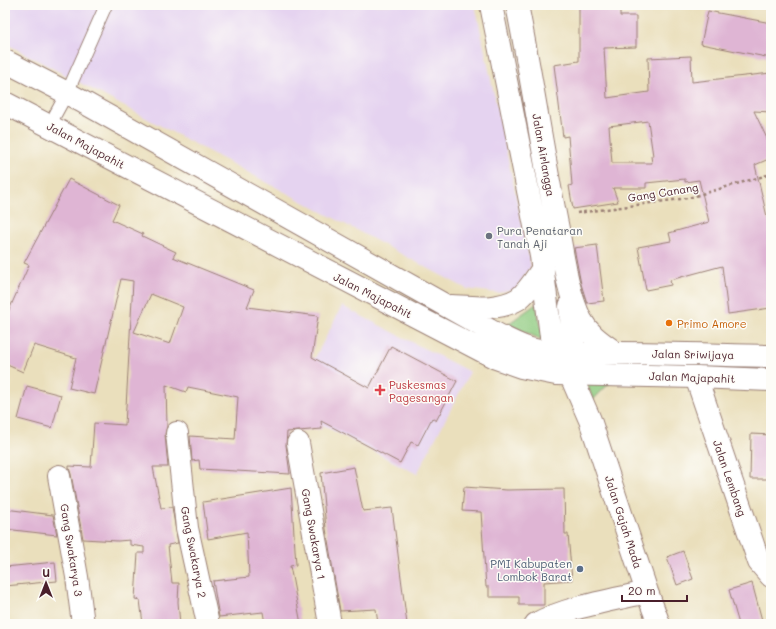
<svg xmlns="http://www.w3.org/2000/svg" width="776" height="629" font-family="Mali,sans-serif">
	<style>
		.built { fill: #e5d3f0 }
		.green { fill: #8fcb80; stroke: #6c7556 }
		.building { fill: #dfb5d4; fill-rule: evenodd }
		.lines { fill: none; stroke-linecap: round; stroke-linejoin: round }
		.lane-casing { stroke: #9a7f74; stroke-width: 14 }
		.street-casing { stroke: #9a7f74; stroke-width: 24 }
		.secondary-casing { stroke: #9a7f74; stroke-width: 24 }
		.primary-casing { stroke: #9a7f74; stroke-width: 24 }
		.path { stroke: #9a7f74; stroke-width: 2.5; stroke-dasharray: 3 3; stroke-linecap: butt }
		.lane { stroke: #fff; stroke-width: 12 }
		.street { stroke: #fff; stroke-width: 22 }
		.secondary { stroke: #fff; stroke-width: 22 }
		.primary { stroke: #fff; stroke-width: 22 }
		.worship-dot { fill: #6b7280; stroke: #fdfcf7; stroke-width: 1.5 }
		.food-dot { fill: #e8710a; stroke: #fdfcf7; stroke-width: 1.5 }
		.health-dot { fill: #e0444e; stroke: #fdfcf7; stroke-width: 1.5 }
		.service-dot { fill: #5c6f8a; stroke: #fdfcf7; stroke-width: 1.5 }
		.labels { text-anchor: middle; dominant-baseline: central; stroke-width: 3; stroke-linejoin: round; paint-order: stroke }
		.street-label { font-size: 11px; fill: #4a1f2b; stroke: #fdfcf7 }
		.worship-label { font-size: 11px; fill: #5b616d; stroke: #fdfcf7; text-anchor: start }
		.food-label { font-size: 11px; fill: #c56008; stroke: #fdfcf7; text-anchor: start }
		.health-label { font-size: 11px; fill: #be3a42; stroke: #fdfcf7; text-anchor: start }
		.service-label { font-size: 11px; fill: #4e5e75; stroke: #fdfcf7; text-anchor: end }
	</style>
	<rect width="100%" height="100%" fill="#fdfcf7"/>
	<filter id="ink" filterUnits="userSpaceOnUse"><feTurbulence type="fractalNoise" baseFrequency=".025" numOctaves="2"/><feDisplacementMap in="SourceGraphic" scale="8" xChannelSelector="R" yChannelSelector="G"/><feConvolveMatrix kernelMatrix="1 2 1 2 8 2 1 2 1" color-interpolation-filters="sRGB"/></filter>
	<filter id="wash" filterUnits="userSpaceOnUse"><feTurbulence type="fractalNoise" baseFrequency=".012" numOctaves="4" result="noise"/><feDisplacementMap in="SourceGraphic" scale="16" xChannelSelector="R" yChannelSelector="G"/><feGaussianBlur stdDeviation="0.9" result="paint"/><feColorMatrix in="noise" values="0 0 0 0 0 0 0 0 0 0 0 0 0 0 0 0 0 1.4 0 .05"/><feComposite in="paint" operator="in"/></filter>
	<g filter="url(#wash)">
		<rect width="100%" height="100%" fill="#eadfbc"/>
		<path class="built" d="M5,5h470l56,261 -15,23 -18,4 -31,-4 -462,-246z
			M342,306l128,66 -53,102 -128,-66z"/>
		<path class="green" d="M536,304l8,37 -36,-17z
			M584,375l31,2 -22,23z"/>
		<g id="blocks">
			<path class="building" d="M579,5h41v11h16v31l-32,1 3,50 42,-6 -1,-34 43,-2 1,26 79,-9v39l-17,-1 17,36v11l-16,7 13,56 3,-1v88l-43,6 -6,-48 -52,14 1,5 -25,5 -8,-43 33,-6 -2,-8 40,-11 -10,-42 -14,2v-3l-39,4v5h-33l5,14 -45,7 -4,-23 3,-1 -4,-49 -5,1 -9,-72 25,-4zM648,121l5,35h-2l1,7h-40l-3,-37z
				M708,11l63,12v35l-70,-14z
				M69,179l50,26 -7,15 31,14 -1,2 34,16 -3,5 81,33 -7,17 71,9 -6,41 57,31 22,-42 66,35 -21,40 -4,-3 -14,27 -7,-3 -11,21 -79,-42 1,8 -35,3 -1,13 4,29 -90,-5 -1,-9 -7,1 -2,-25 45,3 3,-42 -50,-10 -2,5 -20,-7 1,41 -2,8 3,33h-15l8,41 11,-1 6,36 -10,2 4,38h7l-1,19 2,22h-37l-3,-24 -5,-1 3,-46h6v-6l-14,-2v-5l-12,1 -35,-2 -12,-65 -2,-6v-2l22,1 3,-44 31,2 8,-144 -12,-2 -27,115 -25,-6 7,-30 -42,-13 -11,27 -18,-8v-45l24,-54 -5,-2zM151,294l32,13 -13,37 -36,-12z
				M597,245l7,56 -17,2 -6,-19 -7,-36z
				M27,386l34,9 -9,33 -34,-9z
				M751,434l20,1v44h-21z
				M354,467l9,44 29,-3 15,116h-29l-2,-15 -36,2 -14,-82 -5,-56z
				M464,487l43,3 57,-1 1,45h3l4,46 -28,2v23h-25v-8h-30v-10h-3l-5,-75 -19,-1z
				M291,488l5,77 -6,1 11,58h-36l-2,-12 -44,5 -6,-36 36,-4 -2,-45 -39,7 -5,-37z
				M5,509l48,6 4,20 -52,-6z
				M683,551l10,28 -16,6 -10,-28z
				M55,562l2,19 -52,5v-19z
				M752,583l11,41h-24l-10,-34z"/>
		</g>
	</g>
	<g filter="url(#ink)">
		<use href="#blocks" fill-opacity="0" stroke="#9a7f74" stroke-width="1"/>
		<g class="lines">
			<g class="lane-casing">
				<path id="lane" d="M49,126l18,-33 39,-88"/>
			</g>
			<g class="street-casing">
				<path id="street" d="M696,377l63,185 12,14
					M177,433l10,95 21,96
					M298,443l32,181
					M59,476l18,101 6,47"/>
			</g>
			<g class="secondary-casing">
				<path id="secondary" d="M491,5l50,251 12,97
					M517,5c15,74 26,150 41,224 5,28 10,65 23,91 8,15 21,23 35,33
					M570,306l4,47
					M570,374l20,46 57,172 12,32
					M536,624c30,-17 77,-24 111,-32"/>
			</g>
			<g class="primary-casing">
				<path id="primary" d="M5,61l62,32 408,229c18,10 36,21 55,27 28,7 57,4 85,4 52,0 104,2 156,3
					M5,103l491,255 25,9 35,7 140,3 75,3
					M451,306c21,1 47,5 67,-7 10,-7 18,-21 25,-31"/>
			</g>
			<path class="path" d="M577,213l111,-15 83,-24"/>
			<use href="#lane" class="lane"/>
			<use href="#street" class="street"/>
			<use href="#secondary" class="secondary"/>
			<use href="#primary" class="primary"/>
		</g>
	</g>
	<circle class="worship-dot" cx="489" cy="236" r="4"/>
	<circle class="food-dot" cx="669" cy="323" r="4"/>
	<path class="health-dot" d="M378 384h4v4h4v4h-4v4h-4v-4h-4v-4h4z"/>
	<circle class="service-dot" cx="580" cy="569" r="4"/>
	<g class="labels">
		<g class="street-label">
			<text transform="translate(86 145) rotate(28)">Jalan Majapahit</text>
			<text transform="translate(544 155) rotate(80)">Jalan Airlangga</text>
			<text transform="translate(663 192) rotate(-9)">Gang Canang</text>
			<text transform="translate(373 295) rotate(27)">Jalan Majapahit</text>
			<text transform="translate(693 354) rotate(1)">Jalan Sriwijaya</text>
			<text transform="translate(692 377) rotate(2)">Jalan Majapahit</text>
			<text transform="translate(730 478) rotate(71)">Jalan Lembang</text>
			<text transform="translate(624 522) rotate(72)">Jalan Gajah Mada</text>
			<text transform="translate(314 534) rotate(80)">Gang Swakarya 1</text>
			<text transform="translate(72 550) rotate(81)">Gang Swakarya 3</text>
			<text transform="translate(194 552) rotate(79)">Gang Swakarya 2</text>
		</g>
		<g class="worship-label">
			<text x="497" y="230">Pura Penataran<tspan x="497" dy="13">Tanah Aji</tspan></text>
		</g>
		<g class="food-label">
			<text x="677" y="323">Primo Amore</text>
		</g>
		<g class="health-label">
			<text x="389" y="384">Puskesmas<tspan x="389" dy="13">Pagesangan</tspan></text>
		</g>
		<g class="service-label">
			<text x="572" y="563">PMI Kabupaten<tspan x="572" dy="13">Lombok Barat</tspan></text>
		</g>
	</g>
	<rect width="776" height="629" fill="none" stroke="#fdfcf7" stroke-width="20"/>
	<g transform="translate(46 583)" stroke="#fdfcf7" stroke-width="3" paint-order="stroke">
	<path d="M0-3L7 15L0 10L-7 15Z" fill="#4a1f2b"/>
	<text y="-6" font-size="11" font-weight="bold" text-anchor="middle" fill="#4a1f2b">U</text>
	</g>
	<path d="M622 595v6h65v-6" fill="none" stroke="#4a1f2b" stroke-width="2"/>
	<text x="628" y="595" font-size="12" fill="#4a1f2b" stroke="#fdfcf7" stroke-width="3" paint-order="stroke">20 m</text>
</svg>
